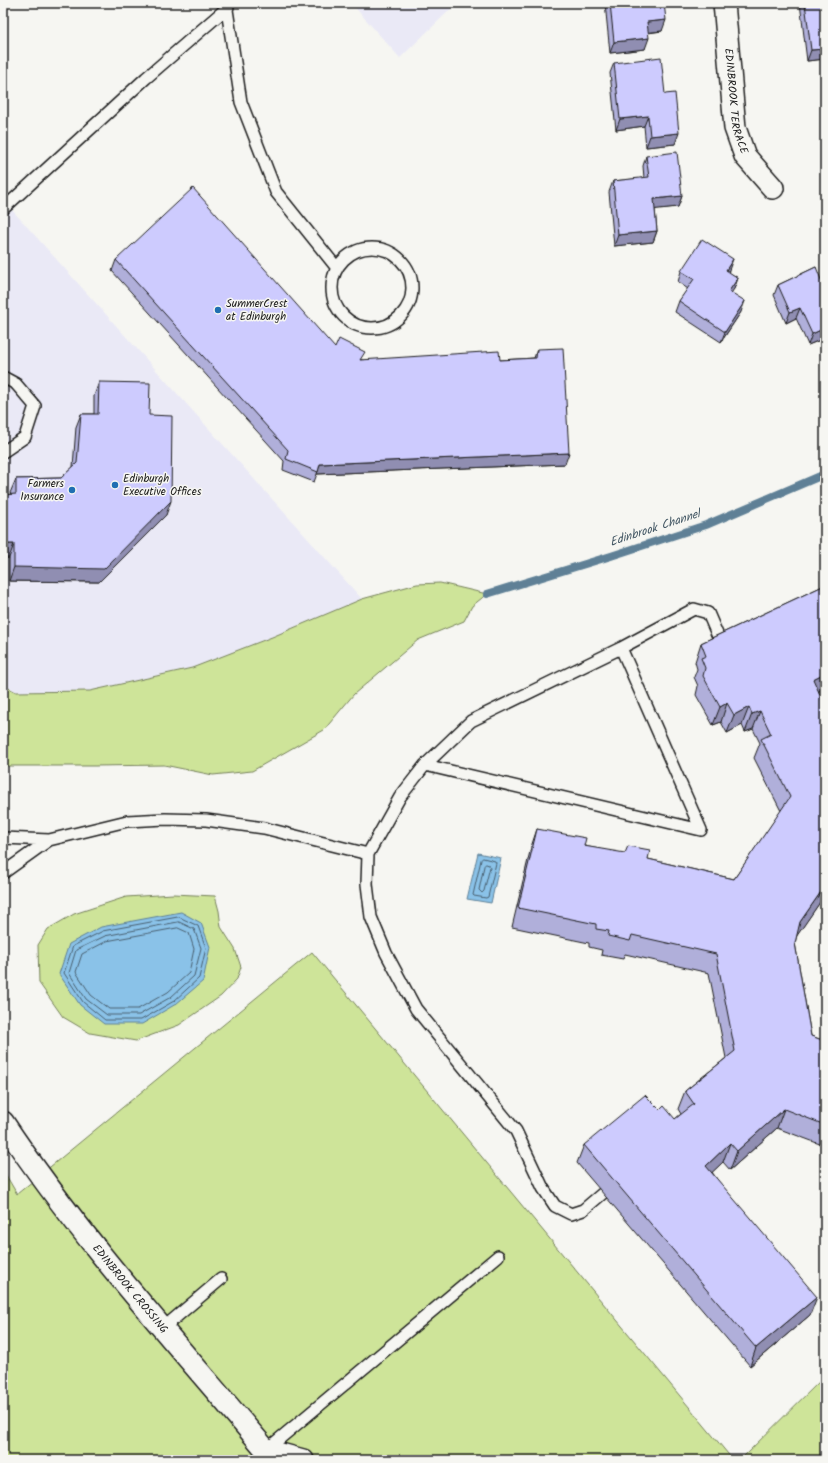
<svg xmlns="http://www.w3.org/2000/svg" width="828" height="1463" font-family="Kalam,sans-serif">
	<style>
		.built { fill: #eae9f6 }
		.green { fill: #cee499; stroke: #75805a }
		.water { fill: #8ac2e8; stroke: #5e8096 }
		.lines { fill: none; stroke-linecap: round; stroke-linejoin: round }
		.shore { stroke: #485e6e; stroke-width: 1 }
		.stream { stroke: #5e8096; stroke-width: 8 }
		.service-casing { stroke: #1c1c1c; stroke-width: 14 }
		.minor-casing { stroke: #1c1c1c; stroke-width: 24 }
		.service { stroke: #f6f6f2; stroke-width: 11 }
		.minor { stroke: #f6f6f2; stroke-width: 21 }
		.wall { fill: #b0afda; stroke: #1c1c1c }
		.shaded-wall { fill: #908eb2; stroke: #1c1c1c }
		.building { fill: #cdcbfe; stroke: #1c1c1c }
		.poi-dot { fill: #1f6fb2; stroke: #f6f6f2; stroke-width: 1.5 }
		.labels { text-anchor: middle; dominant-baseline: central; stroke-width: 3; stroke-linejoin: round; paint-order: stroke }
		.street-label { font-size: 11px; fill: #1c1c1c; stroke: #f6f6f2 }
		.poi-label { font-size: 11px; fill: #1c1c1c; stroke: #f6f6f2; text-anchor: start }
		.water-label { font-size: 12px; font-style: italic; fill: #425663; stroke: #f6f6f2 }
	</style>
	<rect width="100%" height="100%" fill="#f6f6f2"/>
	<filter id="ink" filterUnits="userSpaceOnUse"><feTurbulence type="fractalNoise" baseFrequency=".025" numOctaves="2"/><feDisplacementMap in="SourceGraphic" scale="8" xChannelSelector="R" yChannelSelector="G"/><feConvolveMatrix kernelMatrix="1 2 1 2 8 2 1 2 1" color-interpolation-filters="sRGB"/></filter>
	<g filter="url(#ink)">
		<path class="built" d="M351,3h106l-57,55z
			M3,200l359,399 -90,38 -80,31 -102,23 -74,1 -13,-7z"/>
		<path class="green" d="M440,583l47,11 -15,12 -8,15 -46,19 -64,54 -30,36 -72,41 -39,4 -49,-10 -69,1h-92v-81l13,7 74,-1 102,-23 80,-31 90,-38 55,-15z
			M173,894l42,2 4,15 2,16 14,22 6,18 -4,12 -16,17 -42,29 -43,16 -46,-8 -27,-16 -24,-34 -1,-38 10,-16 26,-15 52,-17z
			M312,952l421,508h-730v-290l14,24z
			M825,1376v84h-85z"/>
		<path class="water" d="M478,853l23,5 -10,45 -24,-4z
			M181,912l20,11 9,24 -7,34 -27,23 -34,20h-38l-24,-19 -21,-31 10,-30 32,-17z"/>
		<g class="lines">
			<path class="shore" d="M483,858l12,3 1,2 -8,34 -2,1 -12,-2 -1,-1 8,-35z
				M486,864l3,1 1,2 -6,24 -2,2 -3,-3 5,-24z
				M179,917l19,9 8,22 -7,30 -25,23 -33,19h-36l-22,-18 -19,-29 9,-27 30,-15z
				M179,922l15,7 7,19 -7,28 -23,21 -32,18h-32l-21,-16 -17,-26 7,-23 29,-14z
				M178,928l11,5 5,16 -5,24 -21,19 -30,17h-29l-18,-14 -15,-23 6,-18 25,-13z"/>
			<path class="stream" d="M487,594l124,-38 95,-31 119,-51"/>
			<g class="service-casing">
				<path id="service" d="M226,3l15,99 35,90 61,76
					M3,209l143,-131 82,-71
					M332 288a40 40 0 1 1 80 0a40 40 0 1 1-80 0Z
					M3,377l13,7 19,22 -10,31 -22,15
					M425,765l276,65 -80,-182
					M3,838l46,2 -46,33
					M49,840l78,-19 38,-2 41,1 58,8 104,26 -1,30 4,33 15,36 30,56 100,122 27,57 12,18 16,8 12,-4 20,-17
					M368,854l32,-57 25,-32 46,-44 150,-73 73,-39 14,4 15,35
					M162,1329l59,-50
					M266,1450l232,-194"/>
			</g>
			<g class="minor-casing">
				<g id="minor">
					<path id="s1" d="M724,3l11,125 10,28 28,32"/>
					<path id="s2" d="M3,1122c78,117 173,221 263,328l37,10"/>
				</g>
			</g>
			<use href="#service" class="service"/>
			<use href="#minor" class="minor"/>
		</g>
		<path class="wall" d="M605,3h59l-2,28 -14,2 -3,16 -35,4z
			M800,3h25v56l-18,2z
			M614,63l51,31 10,50 -29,3 -2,-21 -28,4 -6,-57z
			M646,156l36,40 -4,11 -23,2 2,22 -4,11 -39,4 -5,-54 4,-11 31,-3 -1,-12z
			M116,260l246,100h138l34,-2 3,-9 28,115 -248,10 -3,8 -31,-12 1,-9 -172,-190z
			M816,267l9,71 -17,7 -12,-27 -10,5 -12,-28 4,-10z
			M729,270l-1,2 10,6 -4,11 -3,3 10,20 -20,30 -46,-30 4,-11 9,-12 -10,-7 3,-11z
			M99,382l50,33 17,100 -67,67 -90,-1v-23h-6v-63l8,-1 -1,-1 6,-14 45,-1 12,-11 3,-40 5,-13h13v-18z
			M825,585v103l-6,3 6,204 -28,40 -2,8 16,93 14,5v105l-48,-18 -47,42 -7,-8 -11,10 98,143 -60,51 -173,-203 7,-18 76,-35 15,9 6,-5 -3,-5 7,-18 41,-33 -17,-85 -84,-19 -2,5 -22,-4 1,-5 -13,-3v-4l-77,-16 19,-80 6,-18 47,17 64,13 86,20 47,-68 -27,-53 6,-15 -7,-14 -8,3 -3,-7 -15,8 -6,-11 -8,3 -17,-30 2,-9 -4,-9 3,-8 -2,-7 6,-19z"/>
		<path class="shaded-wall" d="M666,20l-4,11 -19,2 4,-11z
			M649,38l-4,11 -35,4 4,-11z
			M825,49v10l-18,2 4,-11z
			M648,116l-4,10 -28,4 4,-11z
			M679,133l-4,11 -29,3 4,-11z
			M682,196l-4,11 -28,3 4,-11z
			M657,231l-4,11 -39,4 4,-11z
			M733,259l-4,11 -7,11 4,-11z
			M738,278l-4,11 -9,13 4,-11z
			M745,301l-4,11 -20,30 4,-10z
			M800,308l-4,10 -10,5 4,-11z
			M825,328v10l-17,7 4,-11z
			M569,453l-4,11 -248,10 3,-10z
			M171,501l-5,14 -67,67 -90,-1 5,-14z
			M3,544h11l-5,14h-6z
			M825,673v15l-18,9 6,-18z
			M727,703l-6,19 -8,3 7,-18z
			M749,707l-7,18 -15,8 7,-18z
			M760,711l-7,18 -8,3 7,-18z
			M825,886v9l-31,45 6,-18z
			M784,1109l-7,19 -47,42 7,-19z
			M730,1143l-7,19 -23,22 6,-18z
			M817,1297l-7,18 -60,51 6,-18z"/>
		<path class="building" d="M610,3h54l2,17 -19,2 2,16 -35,4z
			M805,3h20v46l-14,1z
			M661,57l4,37 10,-1 4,40 -29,3 -2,-20 -28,3 -6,-56z
			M677,152l5,44 -28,3 3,32 -39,4 -5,-54 36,-4 -3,-21z
			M193,188l142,160 4,-9 26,13 -5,8 139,-9 1,9 36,-2 1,-9 26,-1 6,105 -249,11 -2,8 -32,-13 2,-9 -172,-190z
			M702,239l31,20 -7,11 12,8 -9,13 16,10 -20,31 -46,-31 15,-22 -13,-8z
			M816,267l6,15 3,-1v47l-13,6 -12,-26 -10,4 -12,-27z
			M99,382l51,1 -1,32 23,1 -1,85 -67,68 -90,-2v-23h-11v-49l13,-1v-15l45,-1 16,-15 4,-49h17z
			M825,585v88l-12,6 12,27v180l-25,36 -5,21 16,93 14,5v84l-41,-16 -47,42 -7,-8 -24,23 111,131 -61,51 -172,-203 61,-50 15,15 4,-4 11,13 19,-15 -9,-13 50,-40 -19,-97 -84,-19 -2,6 -22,-5 1,-5 -13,-2v-5l-78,-16 19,-79 49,9 -2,8 41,7 3,-7 22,4 -2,9 86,20 56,-82 -29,-58 10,-5 -11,-23 -8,3 -3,-7 -15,8 -7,-12 -7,4 -17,-31 2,-8 -4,-10 5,-2 -5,-13z"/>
	</g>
	<g class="poi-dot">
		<circle cx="218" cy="310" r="4"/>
		<circle cx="115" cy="485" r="4"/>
		<circle cx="72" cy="490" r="4"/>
	</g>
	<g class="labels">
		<g class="street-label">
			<text stroke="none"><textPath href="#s1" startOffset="99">EDINBROOK TERRACE</textPath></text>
			<text stroke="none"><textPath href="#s2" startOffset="210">EDINBROOK CROSSING</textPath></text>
		</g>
		<g class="poi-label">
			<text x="226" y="304">SummerCrest<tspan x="226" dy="13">at Edinburgh</tspan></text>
			<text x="123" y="479">Edinburgh<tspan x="123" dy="13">Executive Offices</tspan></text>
			<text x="64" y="484" text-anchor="end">Farmers<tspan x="64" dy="13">Insurance</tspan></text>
		</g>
		<g class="water-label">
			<text transform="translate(655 528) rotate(-18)">Edinbrook Channel</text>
		</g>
	</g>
	<rect width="828" height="1463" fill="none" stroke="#f6f6f2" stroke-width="16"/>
	<rect x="8" y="8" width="812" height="1447" fill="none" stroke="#1c1c1c" stroke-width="1.5" filter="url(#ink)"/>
</svg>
